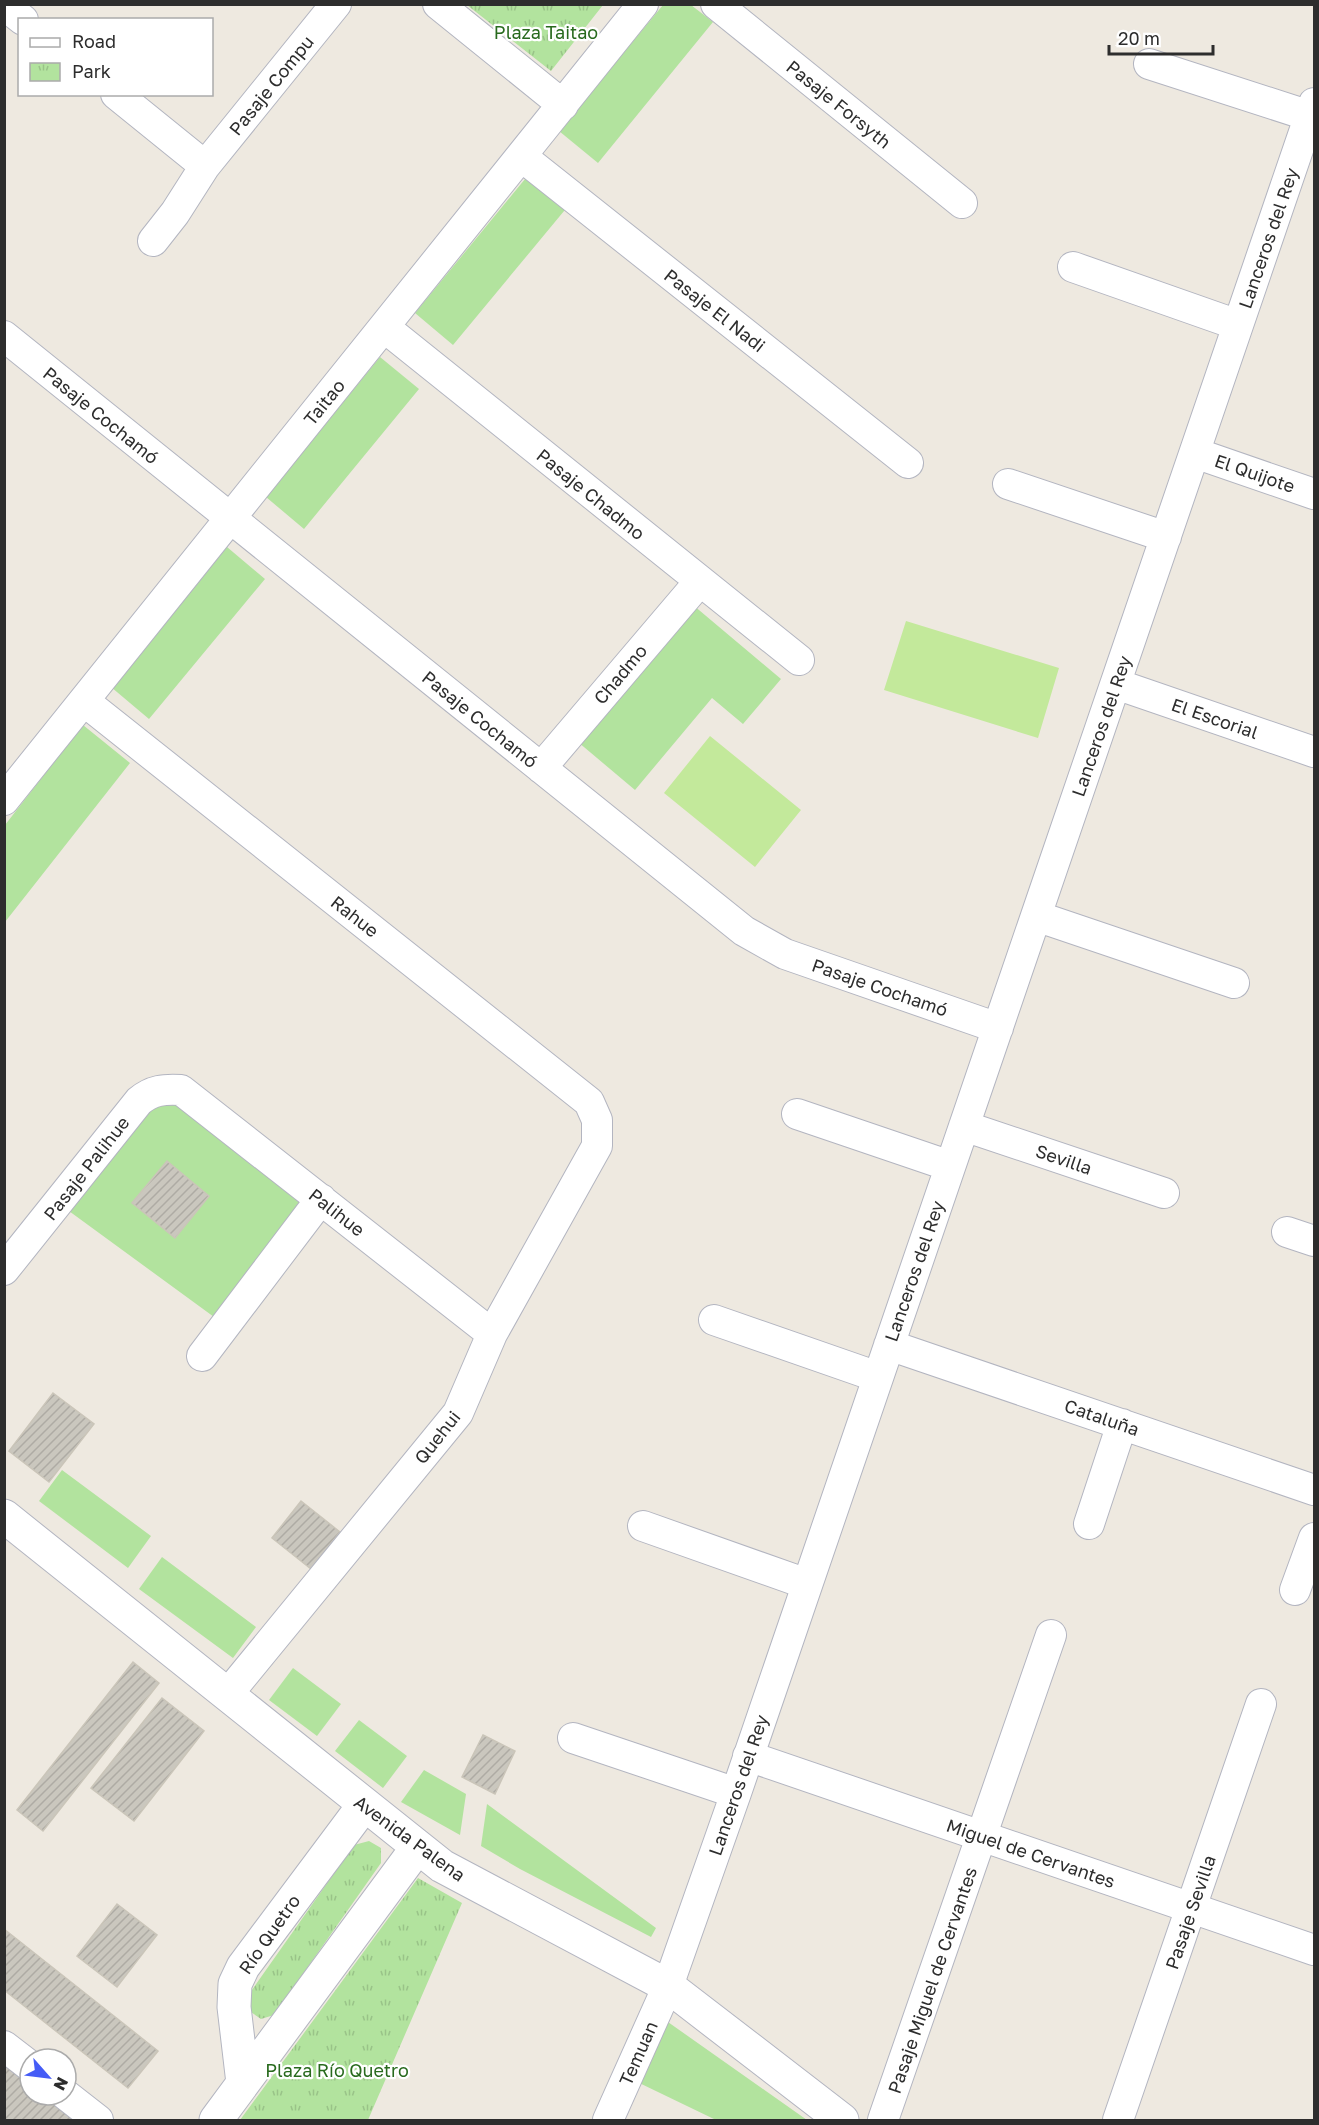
<svg xmlns="http://www.w3.org/2000/svg" width="1319" height="2125" font-family="'Golos Text',sans-serif">
	<style>
		.grass { fill: #b2e39e }
		.park { fill: url(#park-tufts) }
		.pitch { fill: #c3e99b }
		.building { fill: url(#building-hatch); stroke: #cac5b9; stroke-width: 1.5 }
		.lines { fill: none; stroke-linecap: round; stroke-linejoin: round }
		.minor-casing { stroke: #b3b5c0; stroke-width: 32 }
		.tertiary-casing { stroke: #b3b5c0; stroke-width: 35 }
		.minor { stroke: #fff; stroke-width: 30 }
		.tertiary { stroke: #fff; stroke-width: 33 }
		.labels { text-anchor: middle; dominant-baseline: central; stroke-width: 4.5; stroke-linejoin: round; paint-order: stroke }
		.park-label { font-size: 18px; fill: #286a1d; stroke: #fff }
		.street-label { font-size: 18px; fill: #2d2d2d; stroke: #fff }
	</style>
	<defs>
		<pattern id="park-tufts" width="24" height="20" patternUnits="userSpaceOnUse" patternTransform="scale(1.5)"><rect width="24" height="20" fill="#b2e39e"/><path d="M3 7l-1-3M5 7V3M7 7l1-3M15 17l-1-3M17 17v-4M19 17l1-3" fill="none" stroke="#99c388"/></pattern>
		<pattern id="building-hatch" width="6" height="6" patternUnits="userSpaceOnUse" patternTransform="scale(1.5)"><rect width="6" height="6" fill="#cac7be"/><path d="M-1 1l2-2M0 6l6-6M5 7l2-2" fill="none" stroke="#aeaba4"/></pattern>
	</defs>
	<rect width="100%" height="100%" fill="#eee9e0"/>
	<path class="grass" d="M663,5h28l22,17 -115,141 -39,-32z
		M530,173l39,32 -116,140 -38,-32z
		M380,357l39,32 -115,140 -38,-32z
		M227,547l38,32 -116,140 -38,-32z
		M693,605l88,74 -38,45 -31,-26 -77,92 -57,-48z
		M83,725l47,38 -125,159v-97z
		M164,1089l157,110 -96,126 -167,-122z
		M62,1470l89,66 -23,32 -89,-67z
		M162,1557l94,70 -23,31 -94,-69z
		M293,1668l48,36 -24,32 -48,-36z
		M359,1720l48,36 -24,32 -48,-37z
		M424,1770l42,24 -6,41 -59,-33z
		M487,1804l169,124 -5,9 -131,-68 -39,-23z
		M658,2015l149,105h-91l-85,-41z"/>
	<path class="park" d="M467,5h136l-52,66z
		M369,1841l12,7v15l-107,152 -13,4 -13,-9 -1,-13 107,-152z
		M418,1878l44,25 -94,217h-128z"/>
	<path class="pitch" d="M906,621l153,47 -21,70 -154,-48z
		M710,736l91,74 -46,57 -91,-74z"/>
	<path class="building" d="M167,1161l42,35 -34,42 -43,-35z
		M53,1393l41,31 -45,58 -40,-31z
		M301,1501l39,31 -29,37 -39,-31z
		M133,1662l26,21 -116,148 -26,-21z
		M162,1698l42,33 -70,90 -43,-33z
		M483,1735l32,16 -20,43 -33,-17z
		M117,1904l40,31 -40,52 -40,-31z
		M4,1929l154,122 -30,37 -124,-98z
		M4,2062l26,21v12h15l32,25h-73z"/>
	<g class="lines">
		<g class="minor-casing">
			<path id="minor" d="M438,4l125,101
				M716,4l246,199
				M4,5l19,15
				M1149,64l161,52
				M116,94l89,72
				M521,156l387,307
				M153,241l22,-28 30,-47 131,-162
				M1073,267l165,58
				M384,327l415,333
				M4,336l740,595 41,23 213,74
				M1195,453l119,41
				M1008,484l158,53
				M1116,684l198,68
				M84,701l505,401 8,18v26l-105,188 -34,79 -231,282
				M541,768l159,-187
				M4,800l639,-796
				M1036,916l198,67
				M797,1114l153,52
				M964,1126l200,67
				M1287,1232l27,9
				M4,1270l135,-169c13,-11 25,-12 42,-11l311,244
				M714,1320l164,57
				M889,1345l425,145
				M202,1356l119,-157
				M1089,1524l33,-100
				M643,1526l164,58
				M1295,1590l19,-52
				M573,1738l163,55
				M748,1756l566,194
				M4,2046l26,20
				M66,2095l32,25
				M608,2120l60,-134 68,-193 578,-1690
				M883,2120l168,-485
				M1118,2120l143,-416"/>
		</g>
		<g class="tertiary-casing">
			<path id="tertiary" d="M4,1516l438,350 226,120 174,134
				M243,2083l-9,-76 1,-23 8,-17 121,-162
				M216,2120l201,-272"/>
		</g>
		<use href="#minor" class="minor"/>
		<use href="#tertiary" class="tertiary"/>
	</g>
	<g class="labels">
		<g class="park-label">
			<text x="546" y="32">Plaza Taitao</text>
			<text x="337" y="2070">Plaza Río Quetro</text>
		</g>
		<g class="street-label">
			<text transform="translate(271 85) rotate(-51)">Pasaje Compu</text>
			<text transform="translate(839 104) rotate(39)">Pasaje Forsyth</text>
			<text transform="translate(1268 238) rotate(-71)">Lanceros del Rey</text>
			<text transform="translate(715 310) rotate(38)">Pasaje El Nadi</text>
			<text transform="translate(324 402) rotate(-51)">Taitao</text>
			<text transform="translate(101 415) rotate(39)">Pasaje Cochamó</text>
			<text transform="translate(1255 473) rotate(19)">El Quijote</text>
			<text transform="translate(591 494) rotate(39)">Pasaje Chadmo</text>
			<text transform="translate(620 674) rotate(-50)">Chadmo</text>
			<text transform="translate(1215 718) rotate(19)">El Escorial</text>
			<text transform="translate(480 719) rotate(39)">Pasaje Cochamó</text>
			<text transform="translate(1101 726) rotate(-71)">Lanceros del Rey</text>
			<text transform="translate(355 916) rotate(38)">Rahue</text>
			<text transform="translate(880 987) rotate(19)">Pasaje Cochamó</text>
			<text transform="translate(1064 1159) rotate(19)">Sevilla</text>
			<text transform="translate(86 1168) rotate(-52)">Pasaje Palihue</text>
			<text transform="translate(337 1212) rotate(38)">Palihue</text>
			<text transform="translate(914 1271) rotate(-71)">Lanceros del Rey</text>
			<text transform="translate(1102 1417) rotate(19)">Cataluña</text>
			<text transform="translate(437 1437) rotate(-52)">Quehui</text>
			<text transform="translate(738 1785) rotate(-71)">Lanceros del Rey</text>
			<text transform="translate(410 1838) rotate(36)">Avenida Palena</text>
			<text transform="translate(1031 1853) rotate(19)">Miguel de Cervantes</text>
			<text transform="translate(1190 1912) rotate(-71)">Pasaje Sevilla</text>
			<text transform="translate(269 1934) rotate(-55)">Río Quetro</text>
			<text transform="translate(932 1980) rotate(-71)">Pasaje Miguel de Cervantes</text>
			<text transform="translate(638 2053) rotate(-66)">Temuan</text>
		</g>
	</g>
	<rect width="1319" height="2125" fill="none" stroke="#2d2d2d" stroke-width="12"/>
	<rect x="18" y="18" width="195" height="78" fill="#ffffff" stroke="#ababab" stroke-width="1.5"/>
	<rect x="30" y="38" width="30" height="9" fill="#ffffff" stroke="#ababab" stroke-width="1.5"/>
	<text x="72" y="48" font-size="18" fill="#2d2d2d">Road</text>
	<rect x="30" y="63" width="30" height="18" fill="url(#park-tufts)" stroke="#ababab" stroke-width="1.5"/>
	<text x="72" y="78" font-size="18" fill="#2d2d2d">Park</text>
	<g transform="translate(48 2077) rotate(118)"><circle r="28" fill="#ffffff" stroke="#ababab" stroke-width="1.5"/>
	<path d="M0-4.5L10 22L0 15L-10 22Z" fill="#455cf6"/>
	<text y="-9" font-size="16" font-weight="bold" text-anchor="middle" fill="#2d2d2d">N</text>
	</g>
	<path d="M1109 45v9h104v-9" fill="none" stroke="#2d2d2d" stroke-width="3"/>
	<text x="1118" y="45" font-size="18" fill="#2d2d2d" stroke="#ffffff" stroke-width="4.5" paint-order="stroke">20 m</text>
</svg>
